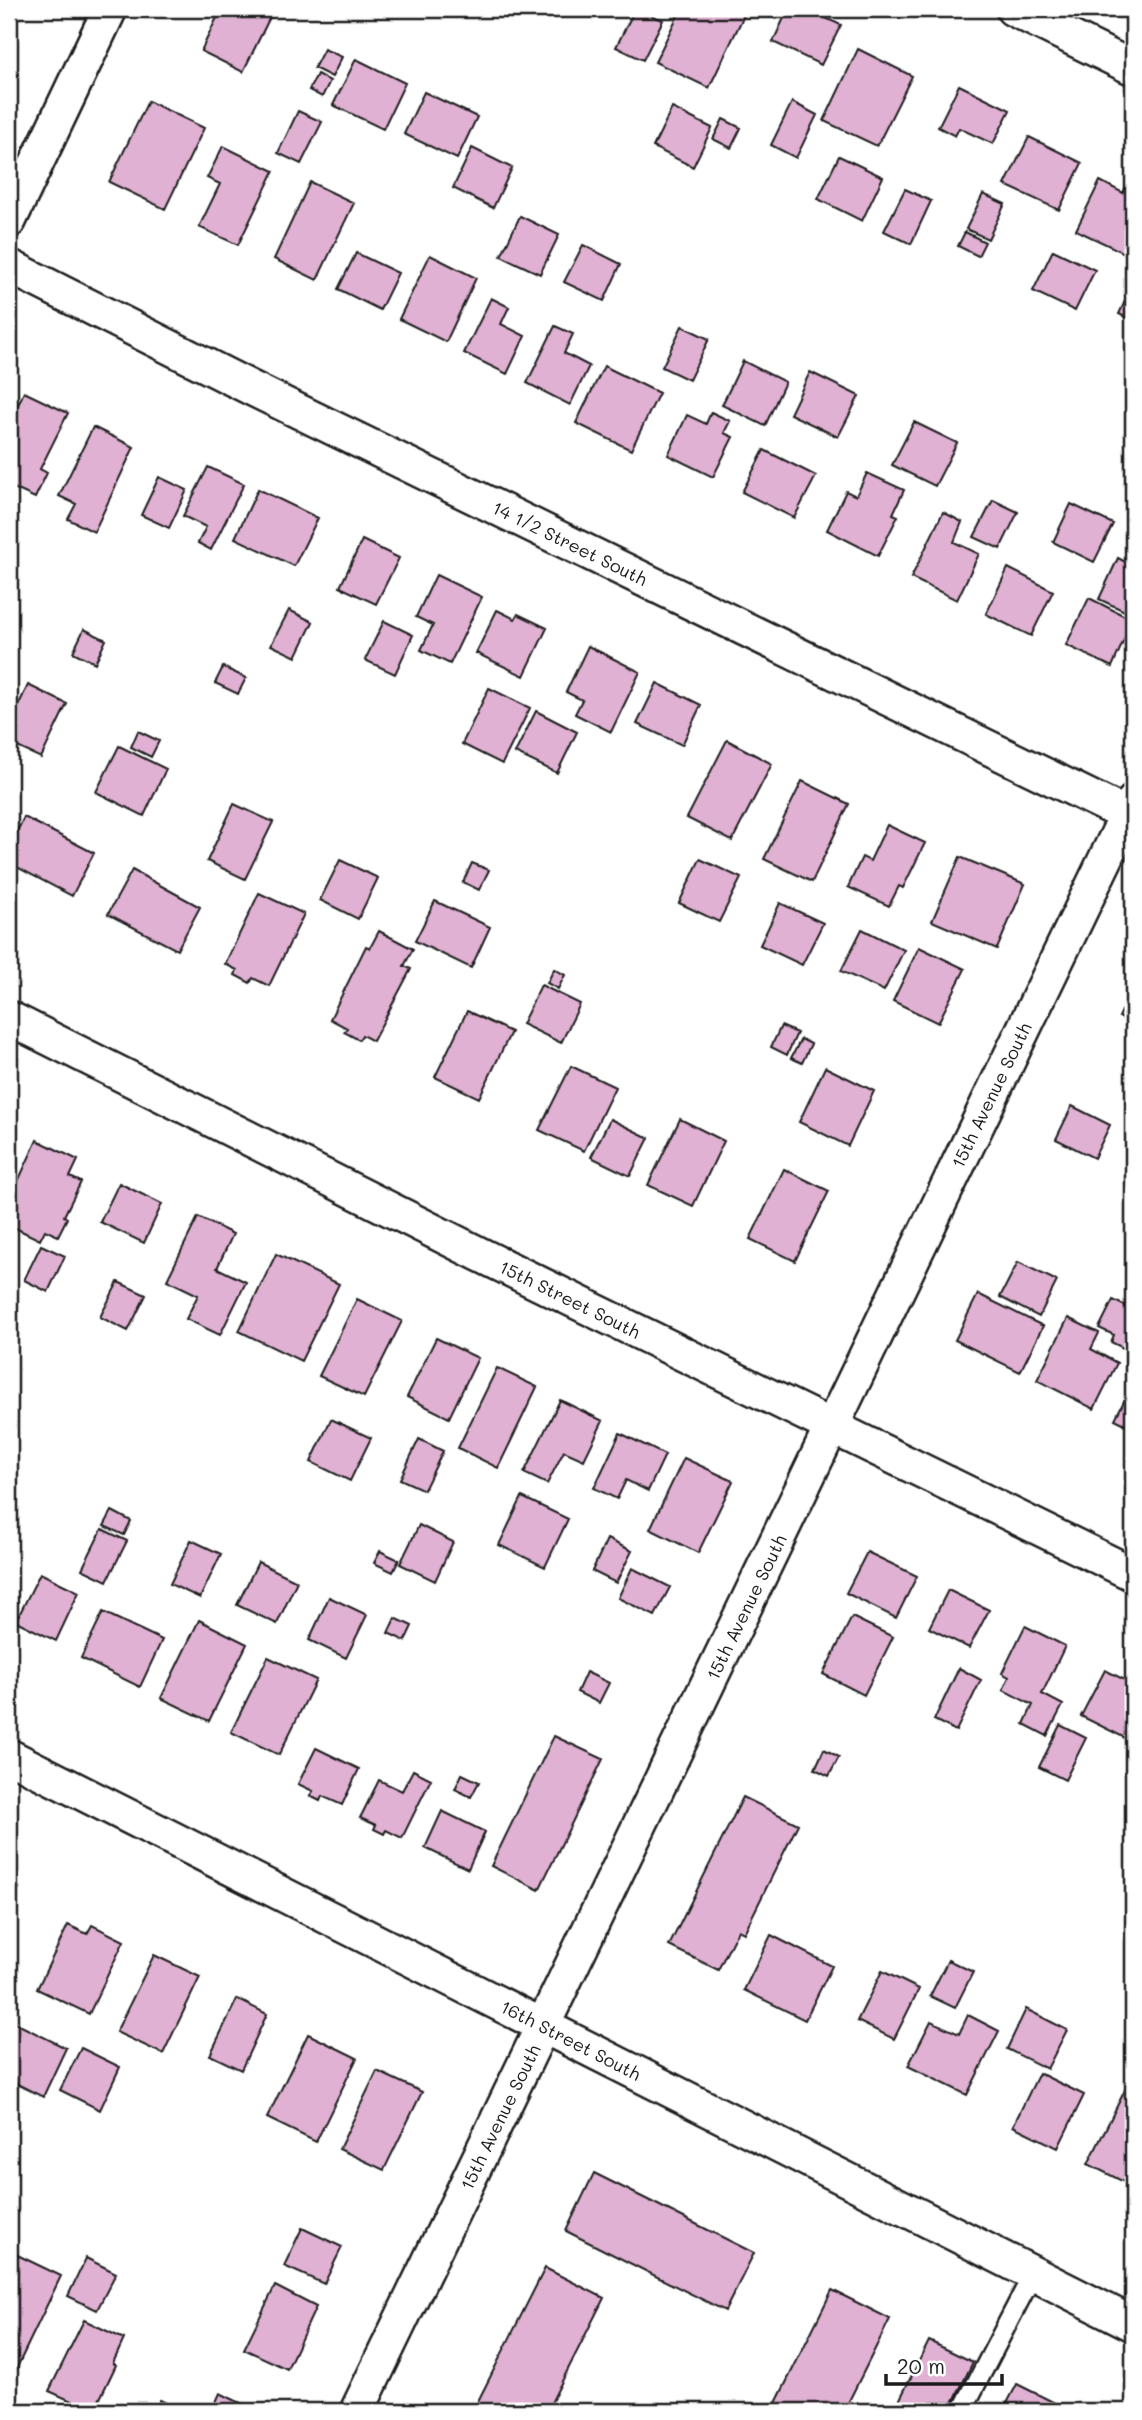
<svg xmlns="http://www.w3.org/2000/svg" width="1142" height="2420" font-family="Mali,sans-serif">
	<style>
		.building { fill: #e0b1d3; stroke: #1c1c1c; stroke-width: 2 }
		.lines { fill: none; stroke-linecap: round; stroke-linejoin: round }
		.lane-casing { stroke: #1c1c1c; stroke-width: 23 }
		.street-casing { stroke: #1c1c1c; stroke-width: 38 }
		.lane { stroke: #fff; stroke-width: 18 }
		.street { stroke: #fff; stroke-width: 33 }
		.labels { text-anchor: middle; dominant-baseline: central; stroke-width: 7; stroke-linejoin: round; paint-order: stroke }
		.street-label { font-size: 18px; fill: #1c1c1c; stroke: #fff }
	</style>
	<rect width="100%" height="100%" fill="#fff"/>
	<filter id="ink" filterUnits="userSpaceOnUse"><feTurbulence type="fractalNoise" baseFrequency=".0143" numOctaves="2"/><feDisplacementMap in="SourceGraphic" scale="14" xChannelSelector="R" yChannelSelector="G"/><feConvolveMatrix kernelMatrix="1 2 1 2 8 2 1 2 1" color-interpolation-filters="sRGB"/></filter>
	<g filter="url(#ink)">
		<path class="building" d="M221,9h32l17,8 -27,55 -42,-21z
			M635,9l28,11 -20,40 -27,-13z
			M681,9h66l-38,79 -54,-26z
			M788,9h18l35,16 -20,40 -48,-23z
			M324,49l18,8 -10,20 -18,-9z
			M858,49l54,27 -35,70 -53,-25z
			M356,59l49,24 -22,46 -50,-24z
			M317,74l13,7 -8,16 -13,-7z
			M959,85l51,25 -17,34 -34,-16 -4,8 -17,-9z
			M424,92l53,25 -20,42 -53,-25z
			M148,101l56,27 -39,81 -56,-27z
			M792,102l25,13 -21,43 -25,-13z
			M672,108l40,20 -19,39 -40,-20z
			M298,111l24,11 -21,42 -23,-11z
			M723,119l18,9 -10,20 -18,-9z
			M1029,137l53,26 -23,47 -54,-25z
			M223,146l51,25 -36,74 -39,-18 21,-43 -13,-6z
			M472,148l40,20 -19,40 -40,-20z
			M839,156l44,21 -21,44 -44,-22z
			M1100,181l23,12 4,-8 6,3v69l-57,-27z
			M310,182l44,21 -37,77 -43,-21z
			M905,189l26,12 -20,43 -27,-13z
			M983,194l22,10 -17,35 -22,-10z
			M520,216l39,19 -19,39 -39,-18z
			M965,232l20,10 -7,14 -20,-10z
			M583,245l38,19 -17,37 -40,-19z
			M1053,250l42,20 -20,41 -42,-20z
			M356,253l42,20 -18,37 -42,-21z
			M430,255l46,23 -30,64 -47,-23z
			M1133,284v37l-14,-7z
			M491,298l18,9 -8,17 24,12 -18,38 -43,-21z
			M555,326l18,8 -9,19 25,13 -19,39 -43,-22z
			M682,326l27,13 -20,41 -27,-13z
			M743,361l42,21 -20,44 -43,-21z
			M604,366l55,27 -28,57 -55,-27z
			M810,372l49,24 -21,41 -48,-23z
			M24,392l44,21 -28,56 7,4 -12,25 -26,-12v-63z
			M711,412l19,9 -6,12 9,4 -20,40 -45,-22 19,-40 19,9z
			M914,422l43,21 -22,43 -43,-21z
			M93,427l41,20 -40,85 -26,-13 8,-15 -17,-8z
			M764,450l52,26 -22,42 -52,-26z
			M208,467l36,17 -33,66 -13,-7 8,-16 -23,-11z
			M867,473l37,17 -11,24 5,2 -20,40 -51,-26 19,-39 10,5z
			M159,477l28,13 -18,38 -28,-13z
			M258,489l60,29 -24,48 -59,-28z
			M993,500l25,12 -18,37 -26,-12z
			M1071,504l42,20 -19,38 -41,-20z
			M943,512l19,10 -8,20 25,12 -22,46 -46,-22z
			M362,540l37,18 -23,46 -36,-17z
			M1118,558l15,8v49l-34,-16z
			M1008,568l45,23 -22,45 -45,-22z
			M436,575l46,22 -32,67 -29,-14 12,-25 -17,-8z
			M1089,598l44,22 -21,47 -46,-22z
			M289,610l24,12 -17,35 -25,-12z
			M497,610l18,9 3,-5 29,14 -23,48 -48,-23z
			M384,621l29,14 -18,39 -30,-14z
			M84,629l22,11 -11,23 -22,-11z
			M588,646l52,26 -29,60 -36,-18 7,-14 -16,-8z
			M223,667l23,11 -8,16 -23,-11z
			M657,683l44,22 -19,40 -45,-21z
			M28,685l39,19 -26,54 -32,-15v-18z
			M489,688l41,20 -28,56 -40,-20z
			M536,711l41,21 -20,41 -42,-20z
			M138,731l21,10 -8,16 -20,-10z
			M727,740l45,24 -40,77 -45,-23z
			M119,746l47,23 -22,47 -48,-24z
			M802,781l47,23 -37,78 -48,-23z
			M234,804l39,18 -28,57 -38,-18z
			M24,817l70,36 -22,43 -63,-33v-15z
			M887,825l38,18 -22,45 -4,-2 -10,20 -41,-19 14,-30 8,4z
			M960,857l65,27 -28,65 -65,-28z
			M700,859l41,19 -22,44 -40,-19z
			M340,860l38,18 -20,41 -38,-19z
			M472,863l17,7 -10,20 -16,-8z
			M132,870l68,37 -23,43 -69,-36z
			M259,893l45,21 -35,72 -16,-8 -3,5 -15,-8 2,-5 -12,-6z
			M435,901l55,26 -19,41 -56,-27z
			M780,903l43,20 -21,42 -42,-20z
			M862,929l42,21 -20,41 -43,-20z
			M379,931l34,18 -9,17 7,3 -38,72 -11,-6 -3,5 -15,-8 3,-4 -17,-9 36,-73 4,2z
			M919,947l46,22 -27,54 -45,-22z
			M554,969l11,6 -7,14 -11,-6z
			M541,985l39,19 -19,39 -39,-19z
			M1133,988v36l-14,-7z
			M467,1011l44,21 -32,66 -44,-21z
			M781,1026l16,7 -10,22 -16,-8z
			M801,1039l10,5 -9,19 -11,-5z
			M571,1066l44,21 -31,64 -45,-21z
			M825,1067l49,24 -26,55 -49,-24z
			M1072,1106l38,19 -16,33 -38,-19z
			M610,1119l39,19 -19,38 -39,-19z
			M680,1119l44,22 -31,65 -45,-21z
			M37,1140l41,20 -8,17 11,5 -17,34 3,2 -9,18 -13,-6 -5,10 -31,-15v-35l1,-4 5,2z
			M784,1169l45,22 -34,70 -45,-22z
			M119,1183l43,21 -18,39 -44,-21z
			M198,1217l35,17 -16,34 29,14 -26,53 -34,-16 12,-24 -31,-15z
			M41,1245l24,11 -17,36 -24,-12z
			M276,1254l63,30 -38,77 -62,-30z
			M1018,1262l39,19 -18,36 -39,-20z
			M118,1282l28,13 -18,36 -28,-14z
			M978,1294l65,32 -23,46 -65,-32z
			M357,1299l45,22 -38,76 -45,-21z
			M1113,1300l20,10v43l-22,-11 3,-7 -15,-7z
			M1068,1318l31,15 -8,16 26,14 -23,46 -57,-29z
			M436,1338l42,20 -29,60 -42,-21z
			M497,1368l40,19 -39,81 -40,-20z
			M1133,1383v45l-18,-9z
			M560,1400l43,21 -19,39 -20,-9 -17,33 -23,-11z
			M331,1419l40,19 -21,43 -39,-19z
			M620,1433l45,22 -17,36 -22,-11 -9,19 -23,-11z
			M419,1439l24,12 -19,39 -24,-11z
			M684,1458l49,23 -35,72 -48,-24z
			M522,1497l46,22 -23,48 -46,-22z
			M112,1511l19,10 -7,14 -20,-9z
			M419,1525l34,17 -18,39 -35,-17z
			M102,1529l25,12 -20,40 -25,-12z
			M607,1539l25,12 -16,32 -24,-12z
			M191,1540l30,14 -21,44 -30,-14z
			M380,1551l19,9 -6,12 -19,-9z
			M867,1552l50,24 -21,42 -50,-25z
			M258,1562l39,19 -20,43 -40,-19z
			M632,1568l38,19 -15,29 -37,-18z
			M40,1573l39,19 -23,49 -40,-20z
			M948,1590l41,20 -20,38 -40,-20z
			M329,1597l38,18 -21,43 -37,-18z
			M103,1612l59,28 -22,47 -59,-29z
			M852,1617l41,20 -29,58 -41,-21z
			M395,1618l17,8 -7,15 -17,-8z
			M199,1620l48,24 -38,77 -48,-23z
			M1025,1626l40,20 -23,48 21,11 -16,31 -23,-12 9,-19 -30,-15 6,-13 -7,-4z
			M268,1657l48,23 -37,75 -48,-23z
			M959,1668l22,12 -25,51 -22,-11z
			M1105,1670l28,14v58l-52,-26z
			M586,1672l23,11 -10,20 -22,-11z
			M1060,1725l26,13 -21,42 -26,-13z
			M554,1736l49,23 -64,131 -48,-24z
			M316,1748l43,21 -17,36 -20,-9 -2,5 -10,-5 3,-5 -15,-7z
			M824,1749l15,8 -10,19 -14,-7z
			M413,1770l18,9 -29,59 -16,-8 -2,4 -10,-5 2,-4 -16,-7 19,-38 23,11z
			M462,1774l17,8 -8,15 -16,-8z
			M743,1797l55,27 -54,109 -6,-3 -20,40 -49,-24z
			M442,1811l43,21 -17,37 -43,-21z
			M9,1883l10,5 -10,22z
			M68,1925l19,9 5,-9 32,16 -35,73 -52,-25z
			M771,1935l61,31 -27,54 -61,-30z
			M154,1955l46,22 -37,77 -47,-22z
			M948,1960l25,12 -18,36 -25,-12z
			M882,1971l37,18 -25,50 -37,-18z
			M237,1999l30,15 -26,56 -31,-15z
			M1026,2009l41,21 -20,39 -40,-20z
			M968,2015l31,16 -32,64 -59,-29 23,-45 28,13z
			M9,2020l57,28 -23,49 -34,-17z
			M308,2034l49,24 -41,84 -49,-24z
			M81,2048l39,19 -20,43 -40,-20z
			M377,2071l45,21 -38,78 -45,-21z
			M1039,2073l45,22 -26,53 -45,-22z
			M1131,2078l2,1v100l-3,6 -42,-21z
			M594,2173l160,80 -29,58 -159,-80z
			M302,2228l40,19 -18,37 -40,-18z
			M9,2251l52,25 -52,108z
			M86,2258l30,15 -19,37 -29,-14z
			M545,2268l59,30 -57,113h-74z
			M275,2286l41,21 -29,62 -43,-20z
			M832,2290l58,29 -46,92h-72z
			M84,2320l40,19 -11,24 3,2 -22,46 -45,-20z
			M929,2341l44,21 -24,49h-55z
			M1017,2384l44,22 -2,5h-56z
			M220,2393l37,18h-45z
			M160,2400l23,11h-28z"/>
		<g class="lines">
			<g class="lane-casing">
				<path id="lane" d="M962,2411l71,-137"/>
			</g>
			<g class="street-casing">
				<path id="street" d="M1013,9l120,59
					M9,221l101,-212
					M9,266l244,123 880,429
					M9,1018l470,236 654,320
					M9,1756l1124,568
					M357,2411l776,-1609"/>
			</g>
			<use href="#lane" class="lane"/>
			<use href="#street" class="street"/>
		</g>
	</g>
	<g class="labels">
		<g class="street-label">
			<text transform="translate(570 543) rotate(26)">14 1/2 Street South</text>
			<text transform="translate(991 1095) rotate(-64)">15th Avenue South</text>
			<text transform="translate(570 1299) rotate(26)">15th Street South</text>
			<text transform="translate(746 1607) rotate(-64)">15th Avenue South</text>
			<text transform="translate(571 2040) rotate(27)">16th Street South</text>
			<text transform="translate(500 2117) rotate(-64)">15th Avenue South</text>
		</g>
	</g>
	<rect width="1142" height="2420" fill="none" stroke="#fff" stroke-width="35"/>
	<rect x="18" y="18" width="1107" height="2385" fill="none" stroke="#1c1c1c" stroke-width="2.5" filter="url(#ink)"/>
	<path d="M886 2374v10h116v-10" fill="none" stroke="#1c1c1c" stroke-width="3.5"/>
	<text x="897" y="2374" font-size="21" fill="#1c1c1c" stroke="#ffffff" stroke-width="5" paint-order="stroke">20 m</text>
</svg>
